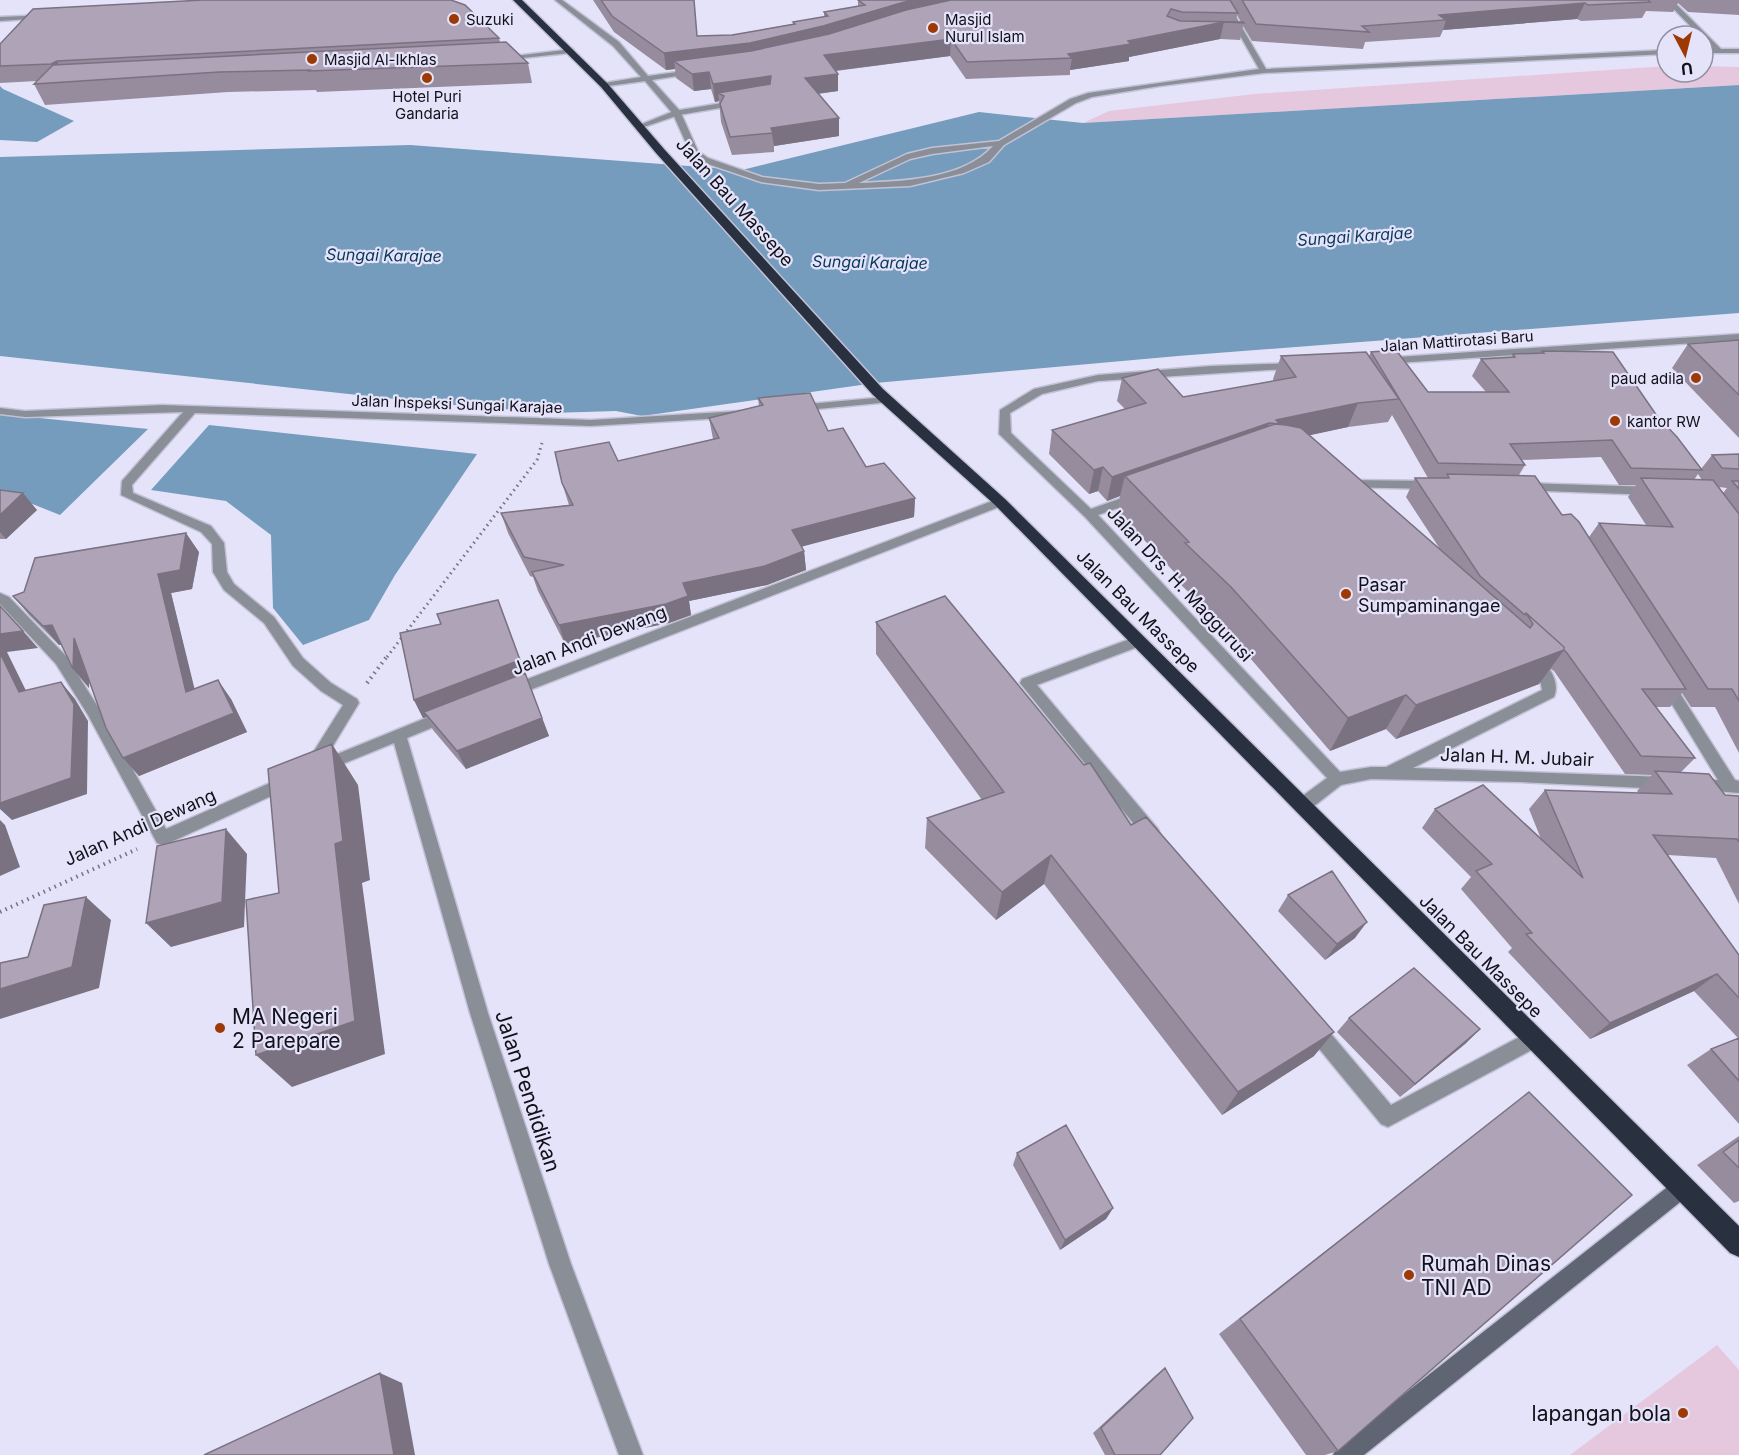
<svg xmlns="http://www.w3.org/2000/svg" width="1739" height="1455" font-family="Inter,sans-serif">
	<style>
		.green { fill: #e5c8de }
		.water { fill: #759cbc }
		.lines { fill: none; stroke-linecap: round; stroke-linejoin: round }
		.lane-casing { stroke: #c3c1d6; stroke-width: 3 }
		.street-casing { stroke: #c3c1d6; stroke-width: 3 }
		.secondary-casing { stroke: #c3c1d6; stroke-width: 3 }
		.highway-casing { stroke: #c3c1d6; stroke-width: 3 }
		.path-far1 { stroke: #757382; stroke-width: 3; stroke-dasharray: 1.5 4; stroke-linecap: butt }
		.path { stroke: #757382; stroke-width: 4; stroke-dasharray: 1.5 4.5; stroke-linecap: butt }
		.lane { fill: #8a8e97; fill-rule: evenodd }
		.street { fill: #8a8e97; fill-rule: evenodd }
		.secondary { fill: #5f6572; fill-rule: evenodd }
		.highway { fill: #293040; fill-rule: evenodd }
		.wall { fill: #968c9e; fill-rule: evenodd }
		.shaded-wall { fill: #7a7281 }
		.building { fill: #afa3b8; stroke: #7a7281; stroke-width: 1.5 }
		.poi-dot { fill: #9d3904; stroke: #e5e3fa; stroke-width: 2 }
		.labels { text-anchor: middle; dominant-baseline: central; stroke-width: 4.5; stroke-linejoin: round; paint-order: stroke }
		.far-poi-label { font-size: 15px; fill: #121119; stroke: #e5e3fa; text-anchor: start }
		.far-street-label { font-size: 15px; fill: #121119; stroke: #e5e3fa }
		.far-water-label { font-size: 16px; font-style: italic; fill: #073858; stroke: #e5e3fa }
		.street-label { font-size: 18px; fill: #121119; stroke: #e5e3fa }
		.poi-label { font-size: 18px; fill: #121119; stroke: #e5e3fa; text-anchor: start }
		.near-poi-label { font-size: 21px; fill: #121119; stroke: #e5e3fa; text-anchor: start }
		.near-street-label { font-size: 21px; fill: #121119; stroke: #e5e3fa }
	</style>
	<rect width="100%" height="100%" fill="#e5e3fa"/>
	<path class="green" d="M1667,66v6h36v-6l36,1v18l-656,38 26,-12 145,-17z
		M1717,1345l22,25v85h-169z"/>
	<path class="water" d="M1739,85v228l-561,43 -303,27 -233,33 -26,-5 -65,2 -119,-10 -432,-47v-199l410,-12 332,25 237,-58 104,11z
		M0,86l3,3 71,32 -37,21 -37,-2z
		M0,414l148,15 -88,86 -60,-24z
		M209,425l268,29 -82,121 -26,45 -66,25 -30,-37 -2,-73 -45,-34 -75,-11z"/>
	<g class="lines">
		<g class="lane-casing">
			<path id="lane" d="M740,100h3v4l-64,11 -38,13 -4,-2 37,-15z
				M1138,636l7,5 -2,4 -106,40 121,144 2,5 -2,5 -6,2 -6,-2 -126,-156 2,-4z
				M1314,1019l7,3 70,83 136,-72 7,-3 7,3 2,6 -2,6 -153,82 -7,-3 -74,-90 -2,-6 2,-6z"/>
		</g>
		<g class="street-casing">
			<path id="street" d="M555,0h7l57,42 29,34 51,-7 1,2 -4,2 -44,7 28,31 18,40 10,7 54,19 57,7 26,-1 62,-29 25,-6 67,-7 71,-42 18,-6 171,-24 -39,-69h6l40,69 401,-19v4l-403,19 -104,13 -68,11 -16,6 -72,42 -15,17 -25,11 -54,13 -91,4 -58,-8 -59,-20 -12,-10 -17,-38 -28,-33 -44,6 -1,-2 4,-2 37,-6 -28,-31zM993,146c-30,34 -91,35 -134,37l51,-24 22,-5z
				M1665,0h7l49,49h18v4h-36v-4h10l-10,-10v-3h-3z
				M47,15l-2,3 -45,3v-4z
				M573,49l-3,4 -68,7 -4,-2z
				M1739,334v6l-356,24 -5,-3 5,-3z
				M1296,363l4,1v4l-202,13 -56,13 -32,19 1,20 80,76 42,-15h8l2,3 -2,3 -43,15 242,257 31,-5h15l156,-77 -2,-11 -15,-18 7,-5c15,4 29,25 22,41l-141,71 252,9 6,2 2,4 -2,4 -6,2 -144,-7 -150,-3 -30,6 -32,25 -6,2 -6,-2 -2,-5 2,-5 30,-22 -242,-261 -86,-83 1,-24 34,-21 64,-14 113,-9z
				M886,397l6,3 -2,2 -93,9 -6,-3 6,-3z
				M162,405l429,15 149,-9 6,3 -6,3 -149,9 -396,-13 -63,72 1,8 78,33 13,17 3,29 7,12 40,33 29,41 28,25 26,16 2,4 -34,56 118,-48h10l2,4 -2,4 -46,19 81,275 83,251 72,191h-24l-70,-191 -79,-251 -76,-270 -71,29 -14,-5 -3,-4 3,-4 34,-54 -22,-14 -28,-25 -29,-43 -40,-33 -11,-18 -1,-28 -11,-12 -80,-37 1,-14 61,-69 -158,5 -25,-3v-6l25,3z
				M1347,480l84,1 6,4 -6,4 -88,-2 -2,-3z
				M1524,483l129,4 6,4 -6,4 -133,-5v-6z
				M1000,498l6,4 -2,3 -487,190h-10l-2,-4 2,-4z
				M0,593l9,4 57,59 32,51 68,122 115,-51 6,-2 6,2 2,4 -2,4 -124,57 -6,2 -6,-2 -69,-128 -32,-51 -56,-60z
				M1666,678l5,1 64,101 4,1v12l-47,-4 -2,-4 2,-4 26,-1 -59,-97 2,-4z"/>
		</g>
		<g class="secondary-casing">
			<path id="secondary" d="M1682,1178l7,3 3,7 -3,7 -325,260h-31l4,-8 338,-266z"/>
		</g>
		<g class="highway-casing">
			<path id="highway" d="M513,0h9l85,83 57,66 219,240 122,110 734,727v31l-9,-4 -735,-748 -122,-110 -217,-242 -55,-66z"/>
		</g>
		<path class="path-far1" d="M387,657l150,-197 5,-17"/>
		<path class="path" d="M367,683l21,-28
			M0,912l137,-63"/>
		<use href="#lane" class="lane"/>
		<use href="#street" class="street"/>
		<use href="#secondary" class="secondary"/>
		<use href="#highway" class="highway"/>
	</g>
	<path class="wall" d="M593,0h101l3,36 35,-1 61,-11v-2l31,-5v-5l34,-5v-7h881v15l-51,-3 -10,-9 -5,9 -27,-1 -4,7 -61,3 -4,-2 -134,11 -3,7 -75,5 -2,7 -111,-8 -9,-15 -3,14 -20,-1 -91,18v4l-59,9v5l-104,4 -16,-23 -114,15 2,20 -20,3 21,42 -65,10v6l-42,3 -11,-33 -2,-21 -4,1 -4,-13 -17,2 -18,-13 -1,-9 -9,1 -52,-38zM1237,15l4,7h-5z
		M456,2l43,36 1,4 28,21 4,20 -215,9 -1,-2 -88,2 -183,13 -11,-21 3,-3 -37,2v-39z
		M1739,340v98l-67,-70 16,-24z
		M1542,351l115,65 44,53 11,-14 27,-1v299l-24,-46h-24l-9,-14 -12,14h-14l39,51 -15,15 45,22 14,1v108l-23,-46 -48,-3 71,100v169l-52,-59 24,-16 27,-11 -44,-47 -104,48 -82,-87 4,-4 -51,-59 10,-12 -49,-49 13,-19 106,30 -12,-30 16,-19 94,3 -2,-2 15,-16 -27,-1 -71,-103 -3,-2 -12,15 -143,55 -10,-10 -56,22 -111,-129 -45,-44 2,-4 -59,-63 3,-15 -13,5 -9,-10 -9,3 -40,-40 3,-24 73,-21 -8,-8 5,-23 61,19 91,-16 -1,-2 8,-23h88l2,-4 57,40h58l-14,-16 9,-17 30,-1 2,-4 28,-1zM1392,415l36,63h-13l-9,19 34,52 -131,-114 39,-8 40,-5zM1601,457l18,28h17l-8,12 18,28 -47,-2 -10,14 -27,-22 -43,-40 6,-10 -4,-5zM1698,474l4,6h-8zM1719,487l8,1 -4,5z
		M758,398l70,33 38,36 49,31 -1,19 -112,29 2,5 2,19 -39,15 -78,16 2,14 -22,8 -104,21 -27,-53 -5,-14 -3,-1 -22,-43 -7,-20 68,-8 -7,-22 56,-22 95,-22 -4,-21 50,-12z
		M0,490l37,20 -31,29h-6z
		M199,552l-7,37 -21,4 23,96 37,10 16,33 -108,44 -50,-96v8l-28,-43h-2l-30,-30 -16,-19z
		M498,600l51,136 -83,33 -33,-39 -6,-13 -4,1 -9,-18 27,-76z
		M876,622l255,203 183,231 -92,59 -178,-231 -48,36 -71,-72 2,-30 55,-18 -106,-146z
		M1288,895l67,43 -30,22 -47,-49z
		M1349,1018l131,11 -15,15 -65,53 -63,-65z
		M1496,1118l-158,333 -13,4h-19l-87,-121z
		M1739,1136v65l-5,2 -37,-38z
		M1017,1153l96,55 -7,11 -46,31 -47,-85z
		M1165,1368l-5,87h-55l-12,-22 63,-58z"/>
	<path class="shaded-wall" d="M913,0h76l-166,43 -149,18 1,8 -9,1 -2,-17z
		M1585,3l-8,16 -134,11 3,-10 -7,-5z
		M1224,22l-4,17 -91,18v4l-59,9 2,-12 -4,-4z
		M951,39l-1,17 -126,16v-17z
		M57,61l8,16 -5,3 -9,-16z
		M709,72l2,17 -17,2 -2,-17z
		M838,74v17l-32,4 -1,-17z
		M771,76l2,17 -49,3 -6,-3 1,8 -4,1 -2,-18z
		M839,118v18l-65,10 -3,-18z
		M1358,403l-10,24 -74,16 2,-23z
		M1269,423l-8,24 -136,29 -5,20 -13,5 5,-24z
		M1103,467l-5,24 -9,3 5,-24z
		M23,493l14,17 -31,29 -6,-7v-17z
		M915,498l-1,19 -121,32 -1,-19z
		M186,533l13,19 -7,37 -21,4 29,118 -14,-19 -28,-118z
		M804,551l2,19 -39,15 -78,16 2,14 -22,8 -104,21 -6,-19 124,-42z
		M498,600l29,78 -103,34 3,5 -4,1 -9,-18z
		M52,625l15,19 -8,1 -16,-19z
		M23,631l15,17 -31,4 28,57 -16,-17 -19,-39v-19z
		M74,638l16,19 -1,31 -16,-19z
		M1564,650l-25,34 -143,55 20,-34z
		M218,680l13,19 16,33 -108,44 -16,-18z
		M61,682l14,17 13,22 -1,73 -75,26 -12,-11v-6z
		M1406,695l-20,34 -56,22 18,-33z
		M542,718l7,18 -83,33 -9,-18z
		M332,744l26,41 12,95 -8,3 23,171 -93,33 -36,-32 79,-211z
		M0,820l5,5 15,42 -20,9z
		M226,829l21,25 -3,73 -73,20 -25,-24z
		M1051,855l-7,29 -48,36 6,-28z
		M86,897l25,23 -12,68 -99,31v-30z
		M1367,922l-12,16 -30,22 12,-16z
		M1717,974l-23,17 -104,48 20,-16z
		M1480,1029l-15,15 -65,53 15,-13z
		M1334,1032l-20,24 -92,59 16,-23z
		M1113,1208l-7,11 -46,31 5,-10z
		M380,1373l22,10 13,72h-21z"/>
	<path class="building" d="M203,0h248l14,5 34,33 -442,23 -6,3 -51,2v-22l33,-35z
		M601,0h93l3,36 35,-1 63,-11 -2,-2 35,-6 -4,-4 41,-7 -7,-5h55l-12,3 -78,23 -73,17 -86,10 -52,-37z
		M951,0h279l8,13 -56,-1 -11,-3 -4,7 13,5 63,1 1,1 -20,-1 -96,19 3,3 -63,10 4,4 -105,4 -16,-23 -127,16 14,19 -33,4 34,40 -68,10 2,5 -43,4 -10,-33 4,-8 -6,-3 52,-9 1,-8 -58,8 -4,-12 -17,2 -18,-13 77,-10 78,-17 77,-24z
		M1242,0h406l2,2 -62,3 -3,-2 -146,12 7,5 -84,6 7,6 -113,-8z
		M506,42l22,21 -219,8 1,-1 -91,2 -185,12 19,-19z
		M1739,340v55l-51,-51z
		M1396,350l32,42h81l-28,-33 34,-2 -2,-3 31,-1 -2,-2 71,1 44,64 20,21 25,33 -71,-2 -19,-28 -102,4 15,21 -87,-2 -67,-111z
		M1366,352l33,47 -41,4 -82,17 4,4 -11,-1 -157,54 -9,-10 -9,3 -42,-40 94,-27 -24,-25 36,-9 25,28 113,-20 -15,-21z
		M810,393l18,38 15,-3 23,39 18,-4 31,35 -123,32 12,21 -39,15 -82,17 5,13 -22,8 -107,21 -27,-53 32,-7 -40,-8 -23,-44 72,-8 -11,-22 -7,-31 54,-10 9,19 101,-23 -10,-20 54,-13 -5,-7z
		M1275,424l11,1 15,3 229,200 3,-4 -7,-11 38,34v3l-148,55 -10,-10 -58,23 -117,-131 -46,-44 4,-1 -64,-66z
		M1739,454v15l-17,-1 -10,-13z
		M1447,474l88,2 27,39 9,-1 8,8 107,167h-44l53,69 -54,-2 -74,-103 -3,-3v-3l-38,-34 -1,2 -45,-39 -65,-98h34z
		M1641,478l72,2 26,34v187l-7,-12h-24l-109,-166 74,4z
		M1732,481h7v8z
		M0,490l23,3 -23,22z
		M186,533l-6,37 -22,4 28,118 32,-12 16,33 -111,45 -17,-30 -32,-90 -1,31 -21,-44 -9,1 -30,-30 11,-4 11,-34z
		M945,596l139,169 6,-2 41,62 15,-8 188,215 -96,60 -187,-237 -49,37 -75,-74 77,-26 -128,-170z
		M498,600l22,60 -106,40 -14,-67 41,-9 -4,-10z
		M0,606l23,25 -23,3z
		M0,653l19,39 42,-10 13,22 -3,74 -71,25z
		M525,673l17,45 -85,33 -33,-39z
		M332,744l11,97 -8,3 20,177 -99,34 -10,-155 33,-7 -11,-124z
		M1655,771l54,3 16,21 14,1v46l-2,-3 -84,-4 86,120v43l-22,-24 -107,49 -84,-89 6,-1 -56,-62 16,-7 -57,-55 48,-24 100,93 -38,-88 127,4z
		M226,829l-4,73 -76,21 11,-77z
		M1332,871l35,51 -30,22 -49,-49z
		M86,897l-14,70 -72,22v-26l28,-6 16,-52z
		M1414,968l66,61 -65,55 -66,-66z
		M1739,1038v43l-28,-32z
		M1529,1092l103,103 -294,256 -98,-132z
		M1066,1125l47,83 -48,32 -48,-87z
		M1739,1140v28l-16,-16z
		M1165,1368l28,50 -33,37h-45l-14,-27z
		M380,1373l14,82h-190z"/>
	<g class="poi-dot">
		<circle cx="454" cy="19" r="6"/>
		<circle cx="933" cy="28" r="6"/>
		<circle cx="312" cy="59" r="6"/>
		<circle cx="427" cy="78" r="6"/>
		<circle cx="1696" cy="378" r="6"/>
		<circle cx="1615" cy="421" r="6"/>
		<circle cx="1346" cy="594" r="6"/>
		<circle cx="220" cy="1028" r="6"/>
		<circle cx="1409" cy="1275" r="6"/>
		<circle cx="1683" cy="1413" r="6"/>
	</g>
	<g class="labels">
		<g class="far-poi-label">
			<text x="466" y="19">Suzuki</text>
			<text x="945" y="19">Masjid<tspan x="945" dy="17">Nurul Islam</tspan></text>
			<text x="324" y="59">Masjid Al-Ikhlas</text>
			<text x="427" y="96" text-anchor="middle">Hotel Puri<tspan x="427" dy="17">Gandaria</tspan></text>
			<text x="1684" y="378" text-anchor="end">paud adila</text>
			<text x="1627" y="421">kantor RW</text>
		</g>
		<g class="far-street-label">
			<text transform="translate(1457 341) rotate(-4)">Jalan Mattirotasi Baru</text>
			<text transform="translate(457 404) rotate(2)">Jalan Inspeksi Sungai Karajae</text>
		</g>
		<g class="far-water-label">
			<text transform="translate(1355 236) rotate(-4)">Sungai Karajae</text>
			<text transform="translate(384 255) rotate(1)">Sungai Karajae</text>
			<text transform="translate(870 262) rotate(1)">Sungai Karajae</text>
		</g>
		<g class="street-label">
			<text transform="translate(735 202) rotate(48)">Jalan Bau Massepe</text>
			<text transform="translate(1180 584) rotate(47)">Jalan Drs. H. Maggurusi</text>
			<text transform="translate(1138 611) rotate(45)">Jalan Bau Massepe</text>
			<text transform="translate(589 640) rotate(-21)">Jalan Andi Dewang</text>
			<text transform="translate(1517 757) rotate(2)">Jalan H. M. Jubair</text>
			<text transform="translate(140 827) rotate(-24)">Jalan Andi Dewang</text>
			<text transform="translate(1481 956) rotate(45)">Jalan Bau Massepe</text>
		</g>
		<g class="poi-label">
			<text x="1358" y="584">Pasar<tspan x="1358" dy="21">Sumpaminangae</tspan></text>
		</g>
		<g class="near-poi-label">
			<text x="232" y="1016">MA Negeri<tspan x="232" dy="24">2 Parepare</tspan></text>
			<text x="1421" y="1263">Rumah Dinas<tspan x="1421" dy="24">TNI AD</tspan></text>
			<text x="1671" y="1413" text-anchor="end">lapangan bola</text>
		</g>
		<g class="near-street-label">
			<text transform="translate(528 1091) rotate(72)">Jalan Pendidikan</text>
		</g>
	</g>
	<g transform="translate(1685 54) rotate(173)"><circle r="28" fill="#e5e3fa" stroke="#918fa0" stroke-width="1.5"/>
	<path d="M0-4.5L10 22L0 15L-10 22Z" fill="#9d3904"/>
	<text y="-9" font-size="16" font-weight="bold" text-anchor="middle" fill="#121119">U</text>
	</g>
</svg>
